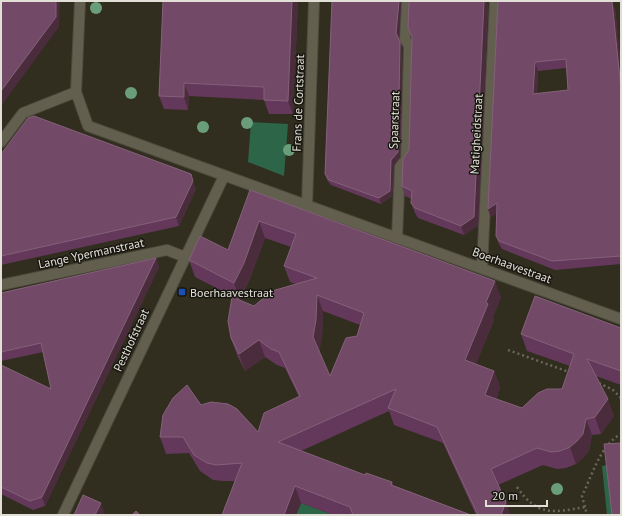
<svg xmlns="http://www.w3.org/2000/svg" width="622" height="516" font-family="'PT Sans',sans-serif">
	<style>
		.green { fill: #2d6548 }
		.lines { fill: none; stroke-linecap: round; stroke-linejoin: round }
		.street-casing { stroke: #4d4b3e; stroke-width: 12 }
		.path { stroke: #6a675a; stroke-width: 2.5; stroke-dasharray: 2 3; stroke-linecap: butt }
		.street { stroke: #625f4e; stroke-width: 10 }
		.tree { fill: #6a9e7a }
		.wall { fill: #64385a; fill-rule: evenodd }
		.shaded-wall { fill: #4a2c3d }
		.building { fill: #724a68; stroke: #846179; fill-rule: evenodd }
		.transit-dot { fill: #1a4fb4; stroke: #181610; stroke-width: 1.5 }
		.labels { text-anchor: middle; dominant-baseline: central; stroke-width: 3; stroke-linejoin: round; paint-order: stroke }
		.street-label { font-size: 12px; fill: #e2e0d6; stroke: #181610 }
		.poi-label { font-size: 12px; fill: #e2e0d6; stroke: #181610; text-anchor: start }
	</style>
	<rect width="100%" height="100%" fill="#312e1f"/>
	<path class="green" d="M251,122l37,2 -4,52 -36,-14z
		M612,464l5,51h-10l-5,-49z
		M301,503l32,12h-37z"/>
	<g class="lines">
		<g class="street-casing">
			<path id="street" d="M80,1l-4,91 12,34 533,193
				M1,142l22,-29 53,-21
				M307,205l7,-204
				M397,238l3,-72 6,-6 3,-114 -4,-7 2,-38
				M482,268l13,-267
				M1,285l166,-35 18,7
				M63,515l161,-339"/>
		</g>
		<path class="path" d="M508,350l61,22
			M599,383l14,7 8,8
			M517,487c20,29 35,26 68,20l2,8
			M585,507l-3,-11c10,-20 18,-51 39,-62"/>
		<use href="#street" class="street"/>
	</g>
	<g class="tree">
		<circle cx="96" cy="8" r="6"/>
		<circle cx="131" cy="93" r="6"/>
		<circle cx="247" cy="123" r="6"/>
		<circle cx="203" cy="127" r="6"/>
		<circle cx="289" cy="150" r="6"/>
		<circle cx="557" cy="489" r="6"/>
	</g>
	<path class="wall" d="M149,1h149l-5,113h-24l-5,-14 -75,-4 -1,14 -24,-1 -5,-13 4,-94z
		M332,1h69l-2,37 3,10 -2,109 -6,9 -2,30 -11,8 -50,-19 -4,-5 -2,-6z
		M409,1h77l2,5 -10,220 -14,9 -46,-17 -3,-5 -4,-10 1,-4 -7,-3 -3,-10 7,-36 3,-112 -4,-10z
		M498,1l117,7 6,59v197l-66,6 -53,-21 -3,-5 -3,-8 1,-23 -6,4 -3,-8zM566,68l2,22 -31,3 1,-22z
		M1,154l195,35 -17,37 -178,39z
		M250,190l251,107 -8,20 1,3 -18,44 18,7 6,16 -4,12 26,9 40,-19 8,-23 -43,-15 -6,-17 100,-6v57l-25,-9 18,40 -13,18 -9,1 -3,16 -6,7 -7,6 -10,4 -9,1 -14,-4 -45,20 8,17 4,13h-34l-33,-72 -49,-18 -5,-14 -88,40 64,24 27,7 1,3 78,30h-138l-32,-12 -5,12h-74l13,-34h-12l-10,-1 -13,-9 -11,-18 -23,1 -6,-17 41,-32 57,27 41,-35 -14,-29 -8,-3 -12,-8 -20,14 -8,-16 -6,-17 23,-32 42,-22 -6,-2 -6,-16 7,-19 -26,-9 -15,41 -10,21 -45,-23 -6,-17 39,-10zM323,311l37,14 -3,11 -27,40 -11,-24 3,-16z
		M156,258l3,9 -114,239 -12,4 -32,-16v-129l50,24 -8,-37 -42,9v-68z"/>
	<path class="shaded-wall" d="M56,1h4l-1,26 -58,79v-15z
		M292,1h6l-5,113 -5,-13z
		M399,1h2l-2,38 -3,-6z
		M484,1h2l2,5 -10,220 -14,9 -3,-9z
		M612,1l3,7 6,59v22z
		M400,42l2,6 -2,109 -6,9 -2,30 -11,8 -2,-6 12,-38z
		M535,62l3,9 -2,31 -3,-8z
		M184,83l5,13 -1,14 -4,-13z
		M193,181l3,8 -17,37 -3,-9z
		M497,203l3,8 -9,6 -3,-8z
		M259,221l6,17 -15,41 -10,21 -6,-17z
		M156,258l3,9 -114,239 -3,-9z
		M495,281l6,16 -8,20 1,3 -23,56 -6,-16 21,-58z
		M317,295l6,16 -1,25 -3,18 -6,-17z
		M259,340l6,17 -20,14 -6,-17z
		M494,371l6,16 -9,24 -6,-16z
		M608,399l6,17 -13,18 -6,-17z
		M586,419l6,16 -3,16 -6,7 -7,6 -6,-17z
		M295,486l6,17 -5,12h-12z
		M506,502l4,13h-9z
		M101,503l3,9 -1,3h-8z"/>
	<path class="building" d="M1,1h55v16l-55,74z
		M163,1h129l-4,100 -24,-1v-13l-80,-4v14l-25,-1z
		M332,1h67l-3,32 4,9 -2,110 -7,8 -1,31 -11,7 -50,-18 -4,-6z
		M409,1h75l-10,216 -13,9 -46,-18 -4,-5 1,-12 -10,-5 1,-27 6,-9 3,-114 -4,-8z
		M498,1h114l9,88v167l-69,5 -53,-20 -3,-5 1,-33 -9,6zM566,59l2,31 -35,4 2,-32z
		M34,116l157,58 2,7 -17,36 -175,39v-102l27,-36z
		M250,190l245,91 -9,21 2,2 -23,56 29,11 -9,24 37,13 16,-15 9,-4h15l12,-35 -53,-20 14,-38 86,32v43l-34,-12 21,40 -13,18 -9,2 -3,15 -6,7 -7,6 -10,4 -9,1 -14,-4 -46,21 15,33 -5,13h-23l-41,-88 -49,-19 8,-19 -118,53 87,33 1,-2 26,9 -1,3 80,30h-118l-3,-8 -55,-21 -11,29h-62l20,-52 -26,2 -9,-2 -13,-8 -11,-18h-23l3,-22 10,-17 14,-13 14,20 10,-3 17,2 9,5 21,23 6,-19 36,-17 -21,-44 -8,-3 -12,-9 -20,14 -8,-16 -3,-17 4,-24 22,9 18,-15 45,-13 -33,-12 12,-32 -37,-13 -15,42 -10,20 -45,-23 11,-24 28,14zM317,295l47,18 -7,23 -11,2 -16,38 -17,-39 3,-17z
		M156,258l-114,239 -12,4 -29,-14v-122l50,24 -10,-46 -40,9v-59z
		M621,443v72h-9l-8,-71z
		M83,495l18,8 -6,12h-21z
		M136,511l4,4h-8z"/>
	<rect class="transit-dot" x="178" y="288" width="8" height="8" rx="2"/>
	<g class="labels">
		<g class="street-label">
			<text transform="translate(298 103) rotate(-88)">Frans de Cortstraat</text>
			<text transform="translate(394 120) rotate(-88)">Spaarstraat</text>
			<text transform="translate(476 134) rotate(-87)">Matigheidstraat</text>
			<text transform="translate(91 253) rotate(-12)">Lange Ypermanstraat</text>
			<text transform="translate(512 265) rotate(20)">Boerhaavestraat</text>
			<text transform="translate(131 340) rotate(-65)">Pesthofstraat</text>
		</g>
		<g class="poi-label">
			<text x="190" y="292">Boerhaavestraat</text>
		</g>
	</g>
	<rect width="622" height="516" fill="none" stroke="#e2e0d6" stroke-width="4"/>
	<path d="M486 500v6h61v-6" fill="none" stroke="#e2e0d6" stroke-width="2"/>
	<text x="492" y="500" font-size="12" fill="#e2e0d6" stroke="#181610" stroke-width="3" paint-order="stroke">20 m</text>
</svg>
